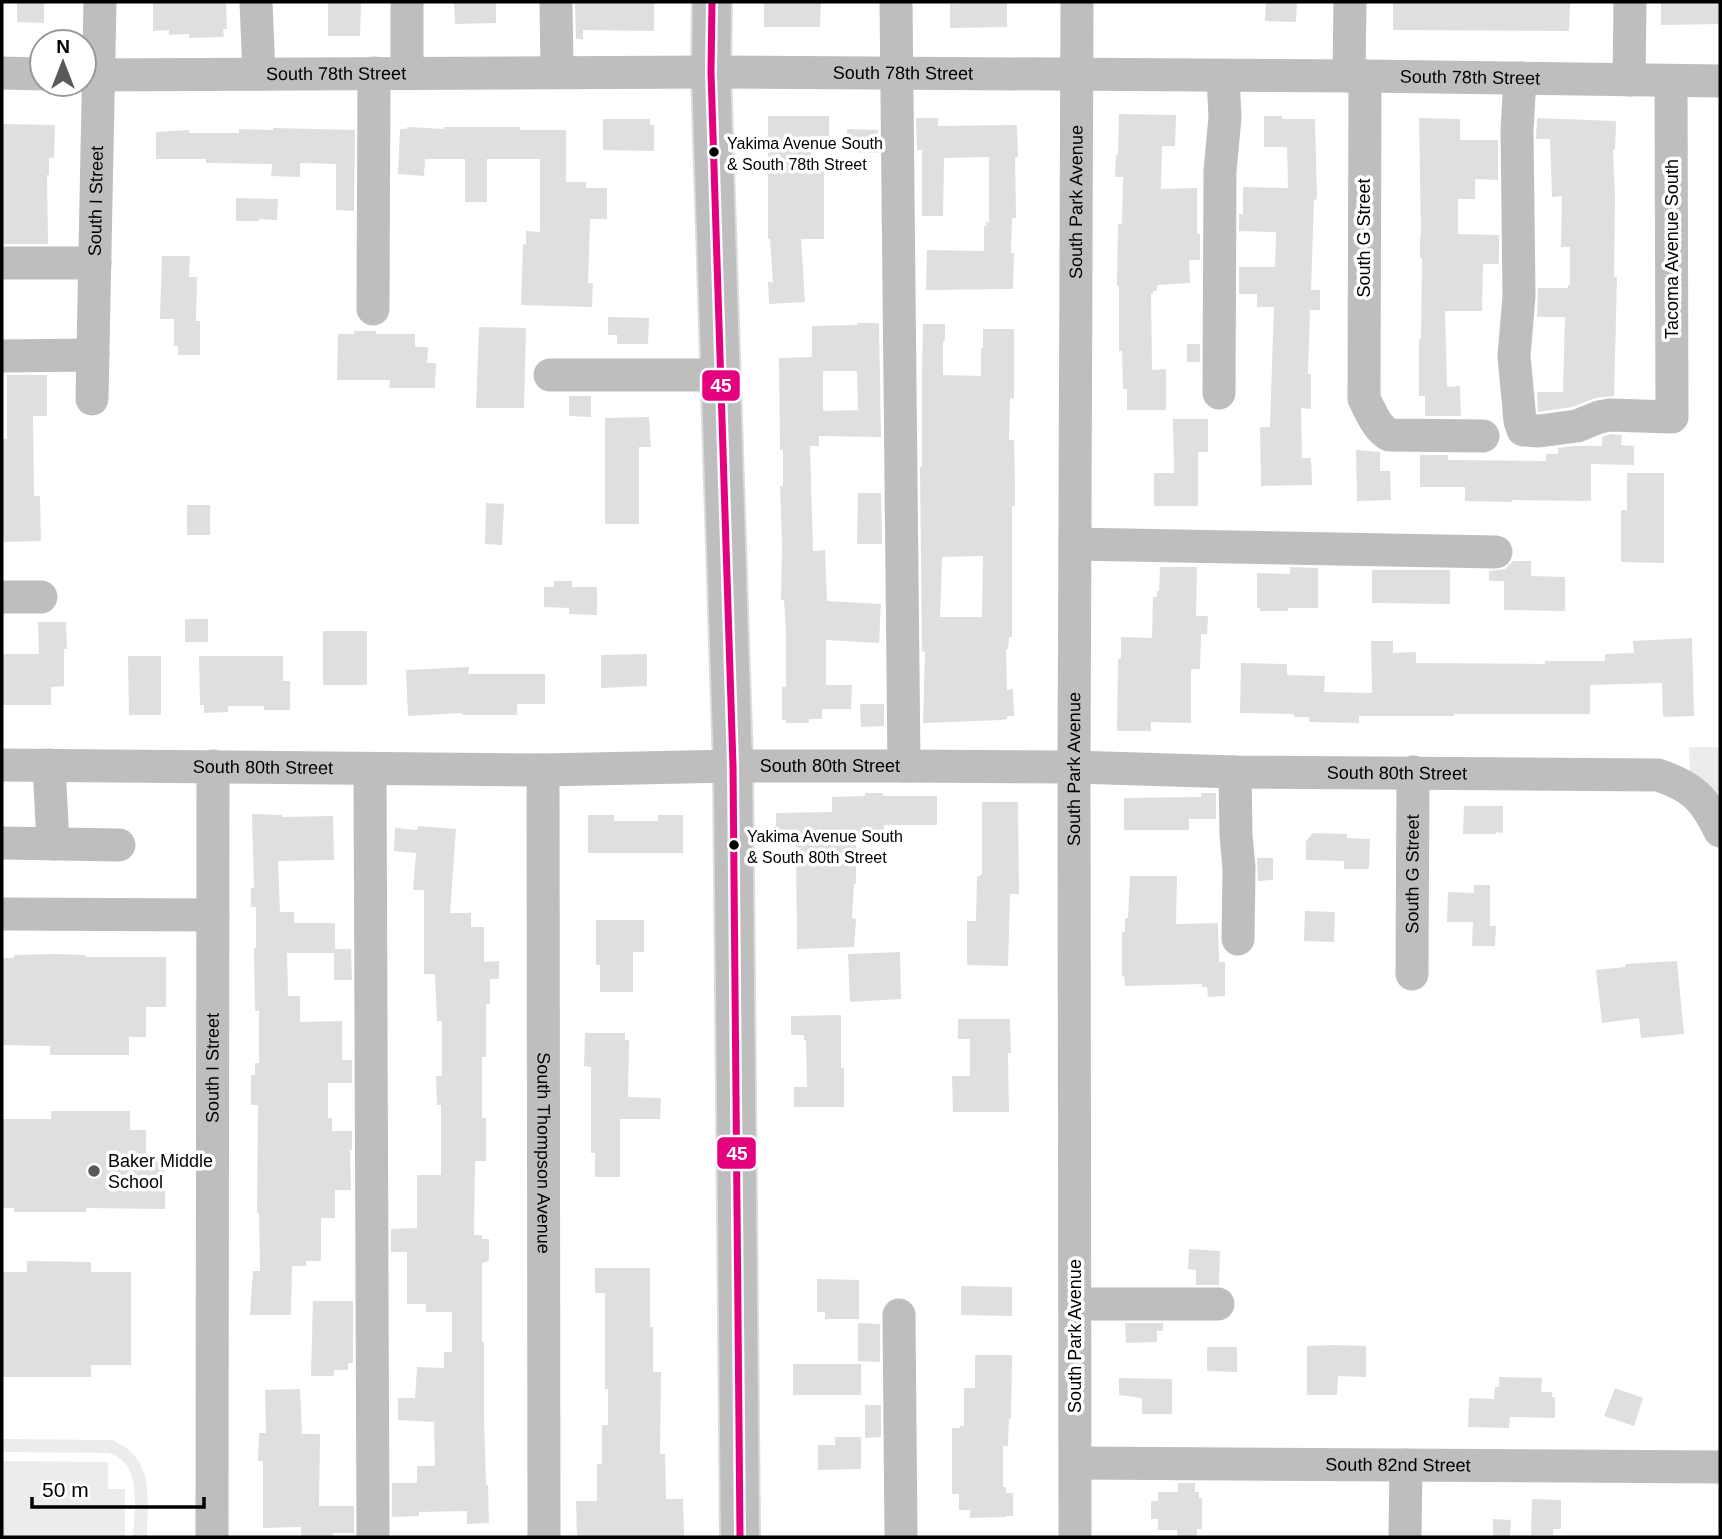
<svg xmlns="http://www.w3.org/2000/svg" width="1722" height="1539" font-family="Helvetica,sans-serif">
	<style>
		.green { fill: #ececec }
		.building { fill: #dfdfdf; fill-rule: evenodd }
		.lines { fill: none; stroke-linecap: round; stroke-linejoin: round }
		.major-casing { stroke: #dbdbdb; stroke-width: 42 }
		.minor { stroke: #bebebe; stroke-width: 33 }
		.major { stroke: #bebebe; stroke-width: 38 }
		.bus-1-casing { stroke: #fff; stroke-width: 12 }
		.bus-1 { stroke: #e5007d; stroke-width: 7 }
		.bus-dot { fill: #000; stroke: #fff; stroke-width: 2.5 }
		.poi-dot { fill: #595959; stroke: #fff; stroke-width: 2.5 }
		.labels { text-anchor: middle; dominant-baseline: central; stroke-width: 7; stroke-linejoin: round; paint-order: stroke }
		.bus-label { font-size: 16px; fill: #000; stroke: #fff; text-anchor: start }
		.street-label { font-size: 18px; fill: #000; stroke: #fff }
		.poi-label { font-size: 18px; fill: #000; stroke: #fff; text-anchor: start }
		.line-badge { stroke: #fff; stroke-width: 2.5 }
		.badge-label { font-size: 19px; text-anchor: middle; font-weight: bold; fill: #fff }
	</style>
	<rect width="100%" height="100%" fill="#fff"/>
	<path class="green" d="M1689,747h31v60l-30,-26z
		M2,1439l110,1c44,19 35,57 35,97h-14c1,-19 6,-55 -6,-71 -5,-7 -11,-10 -18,-13l-107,-1z
		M2,1461l106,1v27h17v48h-123z"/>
	<path class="building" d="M17,2h27v21l-27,-1z
		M153,2h73l1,27h-4l1,8 -35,1v-4l-20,1v-5l-16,1z
		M328,2h33l-1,34h-32z
		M454,2h42v21l-41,1z
		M575,2l79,1v28l-71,-1v9h-7z
		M764,2h57l-1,25h-56z
		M981,2h26v25l-57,1v-24l31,-1z
		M1266,2h31l-1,20 -31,-1z
		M1393,2h177l-1,29 -176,-1z
		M1661,2h59v22l-59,1z
		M1119,114l57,1 -1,31h-13l-1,43 36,-1v46h3v26h-11l1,23 -33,2v6h-4v3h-2l1,76 14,-1v41h-39v-21h-4l-1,-38h-3v-65h-2l1,-62h4l1,-47h-8l1,-22h2z
		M768,116h61v20h-18v35h13v68h-23l4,63 -36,2 -1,-22h5l-3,-43h-2z
		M1264,116h18v3h33l2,77 -1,4h-2l-3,90h9v20h-10l-2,64h3v35l-10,-1 1,50h9l1,27 -51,1 -1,-59h10l4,-120h-17v-13h-18v-27h36l1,-35 -37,-1v-17h4v-27l45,1 -1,-41h-23z
		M916,118h22v8l79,-1 1,32h-3l1,61h-4l-1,35h3l-1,36 -87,1 1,-40 57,1v-25h2v-4h3v-65l-45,1 -1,58h-21v-66h-5z
		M1419,118l41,1v21h38v40l-23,-1v20h-17v35l41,1v29h-16l-1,47h-37l2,76 13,-1 1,30h-36v-20h-6v-57h2l1,-81h-2v-21h1z
		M1537,118l79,3 -1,29h-2l2,48 -1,79h3l-3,119 -19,2 -23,9 -34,5 -1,-20h26l2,-75h-28l1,-29h30v-3h2v-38h-9l1,-51 -10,1 -2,-58h-14z
		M603,119h47v6h4v26l-51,-1z
		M2,124l53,1 -1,33h-5v17h-2l1,69h-46z
		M407,127l37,2v-2h76v3h46v52h20v6h21v31h-17l-2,64h5l-1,24 -71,-2 2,-61 3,1v-14l14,1v-73h-53v43h-22v-43h-40l-1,17 -26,-2 2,-45h7z
		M273,128l82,2 -1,81 -18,-1v-46l-36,-1v14l-29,-1 1,-12 -66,-1v-4h-50v-27l33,-2v3h50v-4l34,1z
		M847,129l31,1v23l-32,-1z
		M236,198l42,1 -1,21 -18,-1v2h-23z
		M162,256h28l-1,21h8l-1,44h4v34h-22v-9h-4v-27h-14z
		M608,317l41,1 -1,26h-31v-9h-9z
		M857,323h22l2,114 -62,-1v10h-9l3,105 12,-1 2,51 54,3 -2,39 -53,-3v45h26l-1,24h-29v10h-13v4h-23v-3h-4v-33h4v-55l-2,-32h-3l1,-56 -2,-58h3v-36h-3l-1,-92 33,-1v-31l46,-1zM823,371h34l1,39 -35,1z
		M923,324h22v17h-2v34l38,1v-28h2v-19h31v70l-4,-1 -1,42h5l1,45v21h-3v131h-3l-1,12h-2l1,41 6,-1 1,27h-7v3l-6,1 -78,3 2,-71 -3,-1 -2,-184h2v-98zM983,556l-1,61h-42l2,-60z
		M479,327l47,1 -2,80h-48z
		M354,331h22v3h39v13h13l-1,16h9l-1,25h-46l1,-8h-53l1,-46h16z
		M1187,344h13v18h-13z
		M7,375h40v41h-14l1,80h6l1,45 -39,1v-103h5z
		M569,396h22v21l-22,-1z
		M649,417l2,30h-12v77h-34v-106z
		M1173,419h35v33h-10v54h-44v-33h20z
		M1611,434l11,1 -1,10 13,1v19l-43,-1v37l-79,-1v2l-47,-1v-14h-45v-32h28v5l98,1v-7h12v-6l14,-2h30v-9z
		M1356,450l24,2v19h10l1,29 -34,1z
		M1627,473h37v90l-43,-1v-52h6z
		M858,493h23l1,51h-25z
		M486,503l18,1 -2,41 -17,-1z
		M187,505h23v30h-23z
		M1513,561h18v15l34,1v34l-61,-1v-29h-15v-10l16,-2z
		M1160,567h37l-1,49h12l-1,18h-6l-1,35h-9v54l-40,-1v9h-34l1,-72h3v-22l31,1 1,-41h4v-6h2z
		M1290,567l28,1v40h-30v3h-28v-3h-3v-35l33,1z
		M1372,570h78v34l-78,-1z
		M554,581h18v6h25v28l-28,-1v-6l-25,-1v-20h10z
		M185,619h23v23h-23z
		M38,622h28l1,27h-3v37l-13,1v18h-49v-51h37z
		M323,631h44v54h-44z
		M1692,638l2,78 -31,1 -1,-34 -72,2v29h-136v2h-95v7l-50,-1v-5h-15v-3l-54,-1 1,-50 46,1v11l38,1 -1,16 48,1 -1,-52h22v12l23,-1v11l129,1v-3h60v-7l29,-1 -1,-12z
		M647,654v32l-46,2v-33z
		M128,656h33v59h-32z
		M199,656h84v25h7v29h-26v-4h-36v6l-24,1v-8h-4z
		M469,667l-1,7h77v30h-28v11h-55v-2l-54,3 -2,-46z
		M860,704h24v22l-23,1z
		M865,793h18v3h54v29h-53v11l-28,1v47h-2l-2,34 4,1 -2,28 -57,2 -1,-105h-20v-31l56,-1v-15l33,-1z
		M1201,793h15v26h-27v11h-65v-32l77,-1z
		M982,802h36l1,92h-9l-2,72 -41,-1v-44h9l1,-44 5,-3z
		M1464,806h39v27l-7,-1v2h-33z
		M252,814l30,1v2l51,-1 1,44 -56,1 2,51h14v11h41v26h16l1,31h-18v-27h-47l1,43h12v26l42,-1v39h10v23h-24v35h4v13h20v19h-2l1,40h-16v28h-14v43h-15v5h-14l-1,49h-41l3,-44h7l-1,-58h-2l1,-108h-7v-30h4v-12h4v-52h-4l-1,-63h2v-41h-5v-19h3z
		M588,815h26v6h44v-6h25v38h-95z
		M418,826l38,3 -6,84h21v14h13v35l15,-1v18h-9v25h-4v53h-4v61h4v43h-11l-1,74h8v4h7v22l-7,2v79h2v73l2,70h2l1,38 -22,1v-13l-48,1v4l-27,1v-34h25v-17h18l-1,-44 -36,-2v-22h17l2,-31 27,1v-16h8v-40h-26v-8h-19v-52h-16v-23l26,-1v-53h24v-70h-4l-1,-29h6v-55h-5l-2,-47h-11v-84h-11l3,-37 -22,-2 1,-23 22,2z
		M1313,833l34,1v4l23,1 -1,30h-25v-8l-38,-1v-19z
		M1257,858h16v22l-15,1z
		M1130,876h47l-1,48 42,-1 1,39h6v34l-17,1 -1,-10h-5v-3l-77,2 -1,-10h-2v-44h3v-14h3z
		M1474,885h16v41h6l-1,20h-23l1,-24h-26l1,-30 26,1z
		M1305,911l30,1 -1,30 -30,-1z
		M596,920h48v32h-11v40h-33v-27h-4z
		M900,952l1,47 -51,3 -2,-48z
		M56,954l30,1v2h80v50h-20v30h-17v18h-79v-9l-48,-1v-87h12v-3z
		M1677,961l7,73 -43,4 -2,-20 -37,5 -6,-53 29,-3v-3z
		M841,1015v53h3v39h-50v-20h13l-1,-47h-2v-5h-13v-19z
		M958,1019h52l1,34h-3l1,59h-56l-1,-36h18v-37h-12z
		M585,1033h40v7h4l-1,57 33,1 -1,21h-40v58h-25v-24h-4v-86l-7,-1z
		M51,1111h79v19h16v29h19v50l-79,-1v4h-72v-4h-12v-89h49z
		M1189,1249l31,2 -1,34h-23v-15l-8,-1z
		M27,1261l64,1v10h40v93h-40v12h-89v-105h25z
		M595,1268h55v59h3v45h8l-1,82h5l1,45h17l1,38h-107l-1,-36h21v-37h5v-39h6v-36h-3v-96h-10z
		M817,1279l42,1v39h-34v-7h-8z
		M961,1286l51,1v29l-51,-1z
		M313,1301h40v62h-5v7h-14v6h-23z
		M858,1323l22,1v38l-22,-1z
		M1125,1323h38v8h-6v11l-31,1z
		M1335,1345l31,1v31l-28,-1 -1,19h-30v-49z
		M1207,1347h30v25l-30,-1z
		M975,1355h37l-1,64h-2l-1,27h-5v41h3v6h7v23h-7v1l-36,1v-8h-11v-16h-7v-66h8v-2h4v-38h11z
		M793,1364h68v31h-68z
		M1499,1377l43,1 -1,14h11v5h3v21l-45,-1 -1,11 -41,-1 1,-29 25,1 1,-12h4z
		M1119,1378l53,1v35h-30v-16l-23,-3z
		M1615,1388l28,10 -9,28 -30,-10z
		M300,1389l2,45h18l-1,72h35v27h-21v4h-32v-10l-38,1v-67h-5l1,-28h7l-1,-43z
		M865,1405h16v32l-16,1z
		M835,1437h26v32l-43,1v-25h17z
		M1178,1483h17v9h4v6h3v31h-5v8h-20v-7h-19v-11h-7v-18h7v-9h20z
		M1532,1499l29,1v29h-8v6h-22z
		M1493,1519l18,1 -1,17h-17z"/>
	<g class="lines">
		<g class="major-casing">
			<path id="major" d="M712,2l-1,70 22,694 7,771"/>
		</g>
		<g class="minor">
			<path d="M256,2l3,72"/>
			<path d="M556,2l1,70"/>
			<path d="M896,2l8,764"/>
			<path d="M2,73l40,1"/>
			<path d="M407,73v-71"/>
			<path id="s1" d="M84,75l627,-3 654,4 355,5"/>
			<path d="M1349,76l1,-74"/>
			<path d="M1365,76l-1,323c7,13 12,28 25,36l94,1"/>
			<path d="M1520,78l-3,52 2,166 -5,60 6,65 3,9 16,1 38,-5 22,-9 11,-2 62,2 -1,-336"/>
			<path d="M1629,80l1,-78"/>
			<path d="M2,263h93"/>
			<path d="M373,309l1,-236"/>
			<path d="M2,356l91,-1"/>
			<path d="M550,375h170"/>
			<path d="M1219,393l1,-222 5,-54 -2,-41"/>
			<path id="s2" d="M92,399l8,-397"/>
			<path d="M1075,544l421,8"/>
			<path d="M2,597h39"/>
			<path id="s3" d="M2,765l541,5 190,-4h171l170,1 161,5 423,3c35,12 46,23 62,56"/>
			<path d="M49,765l4,79"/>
			<path d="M370,769l3,768"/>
			<path id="s4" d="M543,770l1,767"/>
			<path d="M1235,772l1,63 3,33 -1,71"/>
			<path d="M2,843l117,2"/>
			<path d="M2,914l211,1"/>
			<path id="s5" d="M1412,974l1,-202"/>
			<path d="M1075,1304h143"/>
			<path d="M899,1315l2,222"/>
			<path id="s6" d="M1076,1463l644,4"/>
			<path id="s7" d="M212,1537l1,-771"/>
			<path id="s8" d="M1075,1537l-1,-770 3,-765"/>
			<path d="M1405,1537l1,-72"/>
		</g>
		<use href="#major" class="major"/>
		<g class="bus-1-casing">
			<path id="bus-1" d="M712,2l-1,70 22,694 7,771"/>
		</g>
		<use href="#bus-1" class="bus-1"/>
	</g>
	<g class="bus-dot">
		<circle cx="714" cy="152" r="6"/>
		<circle cx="734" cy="845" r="6"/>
	</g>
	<circle class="poi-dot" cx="94" cy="1171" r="7"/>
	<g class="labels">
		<g class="bus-label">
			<text x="727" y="143">Yakima Avenue South<tspan x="727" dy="21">&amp; South 78th Street</tspan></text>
			<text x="747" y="836">Yakima Avenue South<tspan x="747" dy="21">&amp; South 80th Street</tspan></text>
		</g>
		<g class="street-label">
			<text stroke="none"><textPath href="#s1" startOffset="252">South 78th Street</textPath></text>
			<text stroke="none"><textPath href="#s1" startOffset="819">South 78th Street</textPath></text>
			<text stroke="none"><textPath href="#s1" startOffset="1386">South 78th Street</textPath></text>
			<text stroke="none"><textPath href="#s2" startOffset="198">South I Street</textPath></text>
			<text stroke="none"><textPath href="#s8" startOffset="1335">South Park Avenue</textPath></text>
			<text transform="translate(1364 238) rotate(-90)">South G Street</text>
			<text transform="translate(1672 249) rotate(-90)">Tacoma Avenue South</text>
			<text stroke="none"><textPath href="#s3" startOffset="828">South 80th Street</textPath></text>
			<text stroke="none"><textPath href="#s3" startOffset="261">South 80th Street</textPath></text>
			<text stroke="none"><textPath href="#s8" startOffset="768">South Park Avenue</textPath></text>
			<text stroke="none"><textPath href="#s3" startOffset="1395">South 80th Street</textPath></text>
			<text stroke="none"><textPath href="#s5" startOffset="100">South G Street</textPath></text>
			<text stroke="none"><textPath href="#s7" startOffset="469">South I Street</textPath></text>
			<text stroke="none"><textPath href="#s4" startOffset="383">South Thompson Avenue</textPath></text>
			<text transform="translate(1075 1336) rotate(-90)">South Park Avenue</text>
			<text stroke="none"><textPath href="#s6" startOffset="322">South 82nd Street</textPath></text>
		</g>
		<g class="poi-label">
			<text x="108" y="1161">Baker Middle<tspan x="108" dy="21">School</tspan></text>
		</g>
	</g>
	<g class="line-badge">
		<rect x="701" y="369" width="40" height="33" rx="7" fill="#e5007d"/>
		<rect x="716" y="1136" width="41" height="34" rx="7" fill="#e5007d"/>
	</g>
	<g class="badge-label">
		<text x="721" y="392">45</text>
		<text x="737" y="1160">45</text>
	</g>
	<rect width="1722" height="1539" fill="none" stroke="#000000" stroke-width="7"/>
	<g transform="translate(63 63)"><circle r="33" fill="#ffffff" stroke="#999999" stroke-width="2"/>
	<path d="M0-5L12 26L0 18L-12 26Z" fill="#595959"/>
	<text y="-10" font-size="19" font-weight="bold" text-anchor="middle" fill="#000000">N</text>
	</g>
	<path d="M32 1497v10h172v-10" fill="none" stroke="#000000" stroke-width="3.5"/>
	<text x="42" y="1497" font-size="21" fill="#000000" stroke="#ffffff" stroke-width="5" paint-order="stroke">50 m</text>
</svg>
